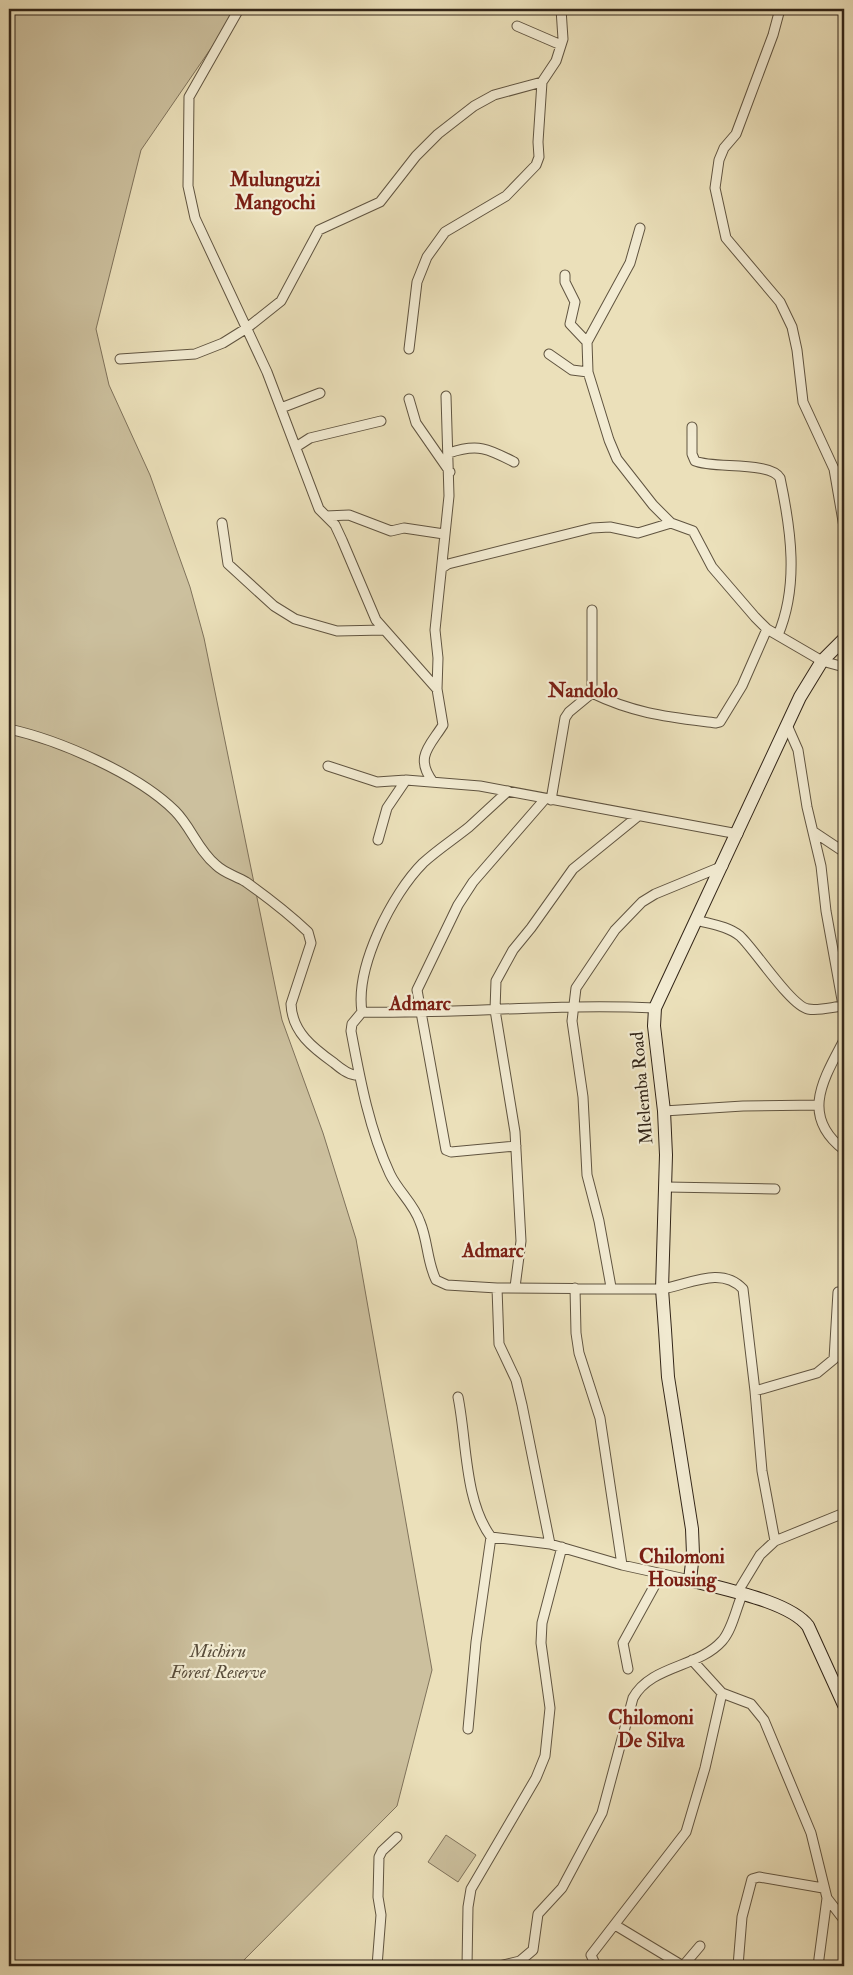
<svg xmlns="http://www.w3.org/2000/svg" width="853" height="1975" font-family="'IM FELL Double Pica',serif">
	<style>
		.green { fill: #ccc09e; stroke: #7f725b }
		.lines { fill: none; stroke-linecap: round; stroke-linejoin: round }
		.street-casing { stroke: #605440; stroke-width: 11 }
		.secondary-casing { stroke: #322518; stroke-width: 14 }
		.street { stroke: #f2ebd2; stroke-width: 9 }
		.secondary { stroke: #f2ebd2; stroke-width: 12 }
		.labels { text-anchor: middle; dominant-baseline: central; stroke-width: 4.5; stroke-linejoin: round; paint-order: stroke }
		.street-label { font-size: 18px; fill: #322518; stroke: #f2ebd2 }
		.park-label { font-size: 18px; font-style: italic; fill: #584c3a; stroke: #f2ebd2 }
		.quarter-label { font-size: 20px; font-weight: bold; fill: #7a1f14; stroke: #f2ebd2 }
	</style>
	<rect width="100%" height="100%" fill="#ebe0ba"/>
	<filter id="stains"><feTurbulence type="fractalNoise" baseFrequency=".004" numOctaves="4"/><feColorMatrix values="0 0 0 0 .2 0 0 0 0 .09 0 0 0 0 .02 0 0 0 .5 -.17"/></filter>
	<radialGradient id="worn" r=".72"><stop offset=".6" stop-color="#630" stop-opacity="0"/><stop offset="1" stop-color="#630" stop-opacity=".3"/></radialGradient>
	<path class="green" d="M9,9h229l-97,141 -45,179 13,56 41,90 40,112 14,51 78,382 41,113 33,106 76,431 -35,136 -159,160h-229z
		M446,1835l30,20 -18,27 -30,-20z"/>
	<g class="lines">
		<g class="street-casing">
			<path id="street" d="M239,9l-50,88 -1,89 7,32 72,154 52,137 16,16 7,15 34,80 61,69
				M780,9l-7,26 -37,99 -12,14 -5,12 -4,28 11,50 54,64 12,25 5,23 6,52 31,67 10,58
				M517,26l44,19
				M565,275v7l10,20 -5,22 17,18 1,30 21,68 8,19 36,46 18,18 22,8 19,36 43,50 12,12 55,32 22,6
				M587,342l43,-79 10,-35
				M409,349l8,-67 10,-25 18,-25 61,-36 30,-31 3,-8 -1,-15 4,-60 14,-21 7,-22 -2,-30
				M549,354l23,16 16,2
				M120,359l75,-5 28,-11 24,-15 34,-27 38,-71 61,-28 36,-46 22,-22 36,-28 20,-11 48,-13
				M409,399l7,24 34,49
				M281,408l39,-15
				M692,427v27l3,7c18,8 75,0 85,17 11,52 19,107 -2,157
				M296,447l14,-9 71,-17
				M449,453c29,-10 40,-4 65,9
				M326,516l23,-1 42,16 13,-3 40,6
				M222,523l6,41 46,42 21,13 42,12 47,-1
				M442,568l6,-4 144,-36 18,-1 28,6 33,-10
				M592,693c43,21 78,24 124,30l4,-1 22,-36 25,-57
				M787,725l11,25 9,57 14,59 5,45 18,100
				M9,729c50,11 129,45 166,82 16,16 23,39 41,54 8,8 20,11 30,17 21,15 43,32 62,50l3,11 -20,61c1,28 22,44 43,59 6,5 13,11 21,12l3,-2
				M328,766l49,16 29,-2 74,6 258,48
				M433,782c-19,-25 -3,-36 10,-57l-6,-36 1,-31 -3,-28 14,-134 -3,-100
				M551,800l14,-82 4,-6 23,-19v-83
				M814,832l30,20
				M378,840l9,-32 19,-28
				M696,920c14,4 32,6 44,16 15,14 51,70 68,73 11,2 24,-2 35,-3
				M655,1008c-97,-5 -195,6 -293,4l-10,12 -1,7c9,48 18,98 39,143 8,17 24,30 30,48 8,19 7,40 16,58l11,5 50,3 145,1c7,0 13,0 20,0 26,-4 59,-24 81,0l12,102 7,80 13,70
				M362,1012c-7,-45 30,-118 61,-149 14,-13 31,-24 46,-36 13,-12 26,-24 39,-36
				M844,1040c-21,40 -44,76 0,110
				M664,1111l79,-5 76,-1
				M516,1146l-65,6 -5,-2 -29,-160 41,-85 15,-23 72,-83
				M667,1187l108,2
				M515,1287l6,-46 -6,-109 -20,-122 1,-29 17,-31 18,-22 42,-59 64,-52
				M611,1287l-12,-66 -12,-46 -4,-78 -11,-76 4,-33 39,-58 27,-28 13,-8 68,-28
				M497,1288l2,56 17,36 6,25 28,139
				M575,1288l1,45 3,20 21,65 22,147
				M755,1391l62,-18 17,-14 4,-67
				M458,1397c9,44 6,103 33,140l59,7 72,21 68,15
				M737,1593l23,-38 15,-14 69,-28
				M692,1660l30,33 29,11 13,16 47,113 16,65 17,22
				M628,1669l-5,-26 38,-69
				M468,1729l8,-87 15,-105
				M615,1925l68,41
				M377,1966l4,-51 -3,-18 1,-40 3,-6 15,-14
				M467,1966l1,-59 3,-18 65,-111 9,-22 5,-48 -9,-65 1,-20 20,-76
				M499,1966l21,-5 13,-11 5,-36 24,-26 40,-75 31,-115c18,-33 65,-30 89,-57 10,-11 14,-32 20,-46
				M596,1966l-5,-11 95,-123 19,-64 17,-75
				M683,1966l17,-20
				M738,1966l4,-49 10,-38 7,-2 64,11
				M818,1966l9,-68"/>
		</g>
		<g class="secondary-casing">
			<path id="secondary" d="M844,639l-22,22 -22,36 -145,311 -1,18 10,85 2,44 -4,134 3,41 3,47 24,152 1,25 -3,26c32,9 99,21 118,46l36,79"/>
		</g>
		<use href="#street" class="street"/>
		<use href="#secondary" class="secondary"/>
	</g>
	<g class="labels">
		<g class="street-label">
			<text transform="translate(642 1088) rotate(-95)">Mlelemba Road</text>
		</g>
		<g class="park-label">
			<text x="218" y="1651">Michiru<tspan x="218" dy="21">Forest Reserve</tspan></text>
		</g>
		<g class="quarter-label">
			<text x="275" y="179">Mulunguzi<tspan x="275" dy="23">Mangochi</tspan></text>
			<text x="583" y="690">Nandolo</text>
			<text x="420" y="1003">Admarc</text>
			<text x="493" y="1250">Admarc</text>
			<text x="682" y="1556">Chilomoni<tspan x="682" dy="23">Housing</tspan></text>
			<text x="651" y="1717">Chilomoni<tspan x="651" dy="23">De Silva</tspan></text>
		</g>
	</g>
	<rect width="853" height="1975" fill="none" stroke="#ebe0ba" stroke-width="30"/>
	<rect x="10" y="10" width="833" height="1955" fill="none" stroke="#322518" stroke-width="2.5"/>
	<rect x="15" y="15" width="823" height="1945" fill="none" stroke="#322518"/>
	<rect width="100%" height="100%" filter="url(#stains)"/>
	<rect width="100%" height="100%" fill="url(#worn)"/>
</svg>
